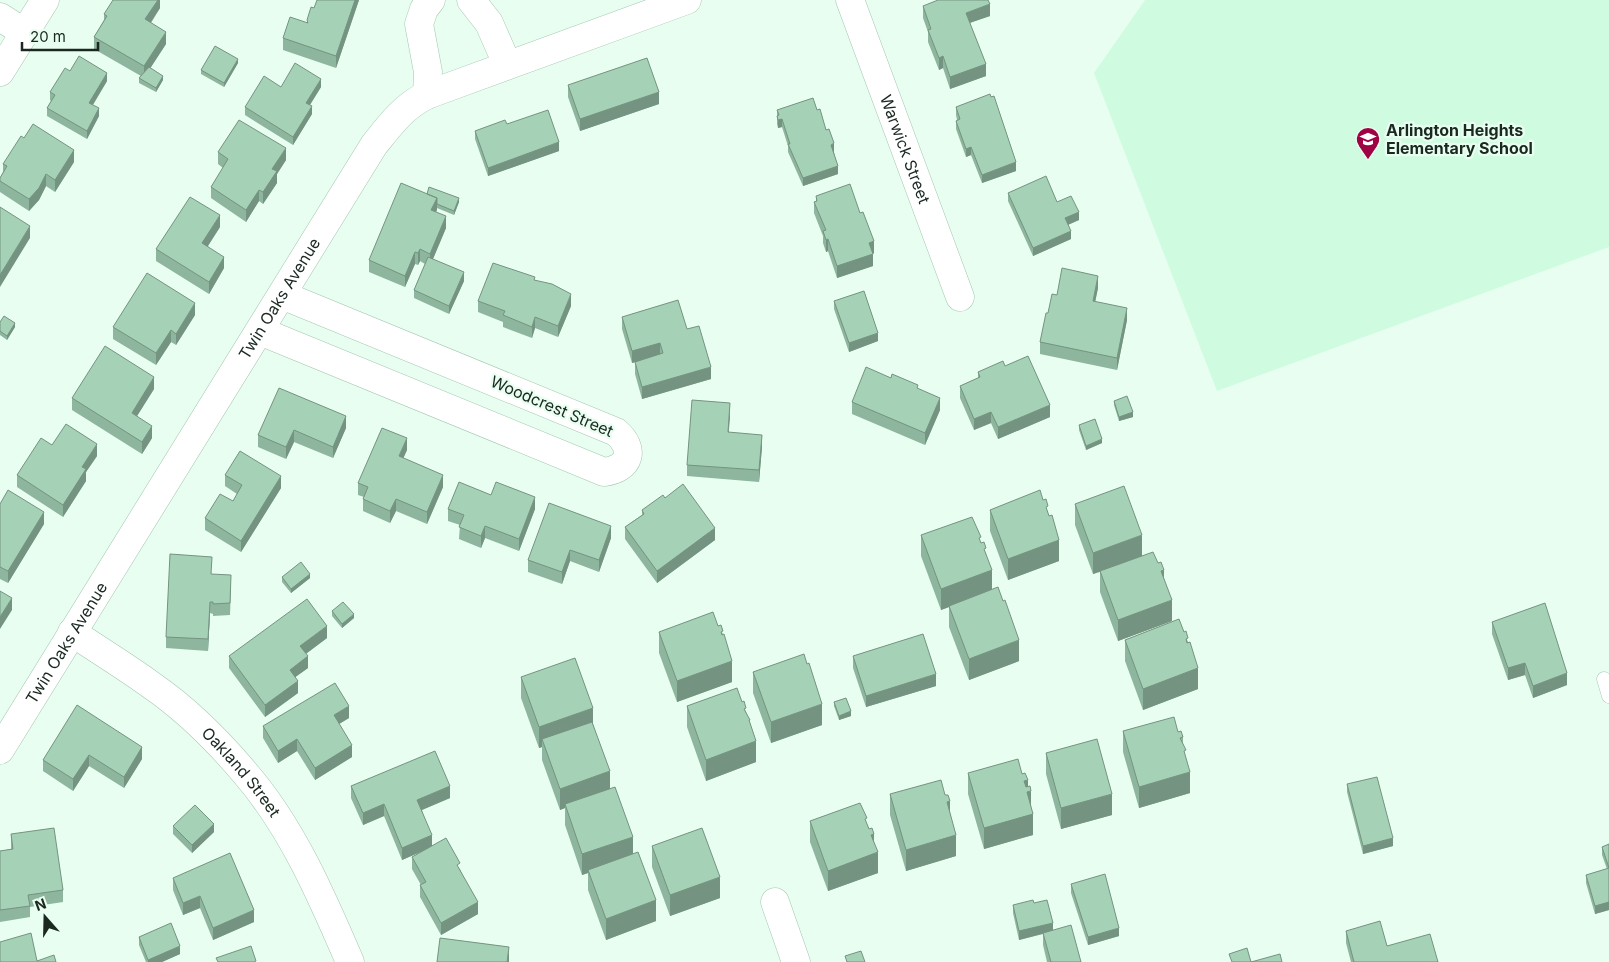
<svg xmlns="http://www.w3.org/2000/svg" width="1609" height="962" font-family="Inter,sans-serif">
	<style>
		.built { fill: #cffce1 }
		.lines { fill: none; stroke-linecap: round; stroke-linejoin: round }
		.service-casing { stroke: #a3c7b2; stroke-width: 15 }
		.minor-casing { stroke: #a3c7b2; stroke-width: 29 }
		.tertiary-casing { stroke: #a3c7b2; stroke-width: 29 }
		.service { stroke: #fff; stroke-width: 14 }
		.minor { stroke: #fff; stroke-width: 28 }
		.tertiary { stroke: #fff; stroke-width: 28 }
		.wall { fill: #8eb59d }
		.shaded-wall { fill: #749380 }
		.building { fill: #a5d2b7; stroke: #749380 }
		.labels { text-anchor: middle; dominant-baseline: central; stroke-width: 4.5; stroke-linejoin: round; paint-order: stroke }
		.poi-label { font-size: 16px; font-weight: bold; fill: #1a2820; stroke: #e8fef0; text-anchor: start }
		.street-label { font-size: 16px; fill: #1a2820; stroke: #e8fef0 }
	</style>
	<rect width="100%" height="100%" fill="#e8fef0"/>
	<path class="built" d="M1145,0h464v247l-392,144 -123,-318z"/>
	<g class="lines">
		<g class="service-casing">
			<path id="service" d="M1604,679l5,17"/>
		</g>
		<g class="minor-casing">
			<g id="minor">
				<path d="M471,0l18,23 18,41"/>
				<path id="s1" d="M850,0l110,297"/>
				<path d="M0,17l25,16"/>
				<path d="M427,95l1,-23 -9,-48 5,-15 7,-9"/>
				<path d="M260,331l344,141c26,-3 32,-23 12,-40l-334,-137"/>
				<path id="s2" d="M72,632c26,18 53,34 79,53 35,24 67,56 94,88 47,54 77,124 105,189"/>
				<path id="s3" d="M0,750l374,-605c16,-20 30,-39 53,-50l260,-95"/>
				<path d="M775,902l21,60"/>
			</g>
		</g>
		<g class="tertiary-casing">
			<path id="tertiary" d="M0,72l45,-72"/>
		</g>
		<use href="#service" class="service"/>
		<use href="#minor" class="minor"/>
		<use href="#tertiary" class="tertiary"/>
	</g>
	<path class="wall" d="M160,0v8l-9,15 15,21 -16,24 13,12 -7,12 -17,-9v-5l2,-2 -47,-27v-12l10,-17v-6z
		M359,0l-23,68 -53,-18v-12l24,-15v-3l7,-12z
		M923,6l67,10 -20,7 16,53 -36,13 -7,-21 -4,2 -11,-28v-10l-5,-14z
		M238,63l-14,24 -23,-13v-4z
		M70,71l37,10 -14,24 6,11 -12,23 -40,-23v-8l4,-7 -1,-1v-8z
		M568,85l91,19 -79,27 -12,-34z
		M281,87h40l-11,18 2,9 -19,31 -48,-30v-8z
		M956,107l60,64 -34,12 -11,-28 -5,2 -10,-28v-8l1,-1 -1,-5z
		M777,110h40l9,20 8,22 4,22 -35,12 -15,-34v-6l-6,-19 -4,1 -1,-4z
		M507,124l52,27 -71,25 -13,-37v-8z
		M24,138l50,24 -19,30 -9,-6 -7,14 -10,11 -29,-19v-14l3,-6v-8z
		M218,152l68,8 -9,14v9l-14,21 -4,-3 -13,21 -35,-24v-11l12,-19 -5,-4z
		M1008,193l49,9 22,18 -11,5 3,14 -38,17 -25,-55z
		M427,194l32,8 -5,13 -17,-7 -1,4 10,16 -13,31 31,22 -15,33 -35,-16v-8l11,-26 -5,-3 -2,4 -3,-1 -10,23 -36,-15v-12z
		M816,196l58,57 -1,1v12l-36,12 -9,-27 -2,1 -3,-9v-7l-9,-23v-11l2,-1z
		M220,227l-12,19 16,22 -15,26 -53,-33v-12z
		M535,280l36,26 -13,31 -23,-9 -3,10 -29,-11v-5l-25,-10v-11z
		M1098,288l-3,13 32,19 -10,50 -77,-16v-12l8,-29 9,-18z
		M834,301l44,40 -29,11 -15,-43z
		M195,315l-19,30 -5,-3 -15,23 -43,-26v-12z
		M622,317l65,12 24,50 -69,20 -7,-25v-12l-3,1 -10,-34z
		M0,322l15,5 -8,13 -7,-5z
		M1005,366l45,51 -52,22 -7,-16 -17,7 -14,-32v-12l18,-8v-6z
		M891,378l27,11 22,21 -15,35 -73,-31v-12z
		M154,389l-17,27 15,22 -10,16 -70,-44v-12z
		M1114,401l19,16 -14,4 -5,-16z
		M730,415l-2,17 34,15 -3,35 -72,-6v-11z
		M346,416v12l-13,30 -39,-16 -8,17 -28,-12v-12z
		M1079,425l23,18 -16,7 -7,-20z
		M52,445l45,11 -11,16v9l-23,36 -46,-30v-12z
		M407,450l-4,8 40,29 -16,37 -31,-13 -6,12 -27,-12v-12l1,-2 -6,-2v-12z
		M225,475l56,13 -40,64 -36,-22v-12l28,-17 4,-7 -12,-8z
		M491,495l44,14 -16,42 -34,-13 -4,10 -22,-9 1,-14 -12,-4v-12z
		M665,498l50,42 -58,43 -32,-44v-12l17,-12v-5z
		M1043,500l5,14 11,47 -51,19 -18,-49v-21z
		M0,504l44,20 -36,59 -8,-4z
		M1075,504l67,52 22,22 8,43 -54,20 -18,-49v-20l-7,2 -18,-49z
		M921,535l60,8 5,11 6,36 27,71 -50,19 -20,-53v-20l-8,3 -20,-54z
		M611,538l-12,34 -29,-11 -8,23 -34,-12v-12z
		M212,574l19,13 -1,28 -17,1v-2l-3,-1 -2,38 -42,-3v-11z
		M282,577l28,1 -19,15 -9,-11z
		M332,611l22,7 -12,10 -10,-12z
		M1492,622l75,63 -34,13 -8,-23 -17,5 -16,-46z
		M718,626l5,8 9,48 -55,20 -18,-49v-21z
		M1184,632l4,10 10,47 -55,21 -18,-49v-21z
		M327,638l-21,16 2,14 -13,9 3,16 -33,24 -36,-49v-12z
		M853,656l83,30 -70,21 -13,-39z
		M753,672l69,53 -51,18 -18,-50z
		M521,677l72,47 17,65 46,132 -50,19 -18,-50v-17l-6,2 -17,-50v-17l-5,2 -18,-50v-13l-3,1 -18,-50z
		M742,702l4,10 4,14 6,36 -50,19 -19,-54v-21z
		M834,702l17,14 -12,4 -5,-14z
		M349,718l-10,6 13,33 -37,23 -18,-29 -19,12 -15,-25v-12z
		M1123,731l55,1 5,5v6l7,50 -51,15 -16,-56z
		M142,747v12l-18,29 -35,-22 -16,25 -30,-20v-11z
		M1046,753l66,62 -51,14 -15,-55z
		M968,773l54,1 6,12 3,21 2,28 -49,14 -16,-55z
		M1347,784l46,62 -30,8 -16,-62z
		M351,786l99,12 -28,12 10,36 28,23 18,45 -37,21 -21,-38v-12h1l-9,-16v-12l13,-7 -23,10 -18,-44 -21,9 -12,-27z
		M890,794l60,18 6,44 -50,15 -16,-56z
		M810,821l57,3 7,18 4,31 -50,18 -18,-49z
		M173,826l41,6 -22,21 -19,-19z
		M11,834l52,56v12l-33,5v10l-30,5v-71l11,-2z
		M1609,844v66l-14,4 -9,-31v-8l21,-6 -5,-14v-8z
		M652,846l68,52 -50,18 -18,-49z
		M173,878l81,44 -41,18 -13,-32 -17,7 -10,-25z
		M1071,884l48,52 -31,9 -17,-52z
		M1034,903l19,27 28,32h-34l-4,-17v-11l-24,6 -6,-27v-8z
		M1346,931l41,15 51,16h-87l-5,-19z
		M139,937l41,17 -18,8h-16l-7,-17z"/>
	<path class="shaded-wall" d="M158,0h2v8l-15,23v-12z
		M355,0h4l-23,68v-12z
		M990,4v12l-24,8v-11z
		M166,32v12l-22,34v-12z
		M943,56v12l-4,2v-12z
		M238,59v4l-14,24v-4z
		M986,64v12l-36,13v-12z
		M107,73v8l-18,30v-8z
		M163,76v4l-7,12v-4z
		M321,79v8l-15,24v-8z
		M659,92v12l-79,27v-12z
		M312,106v8l-19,31v-8z
		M99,108v8l-12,23v-8z
		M782,119v8l-4,1v-8z
		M559,142v9l-71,25v-8z
		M834,143v9l-3,1v-8z
		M971,147v8l-5,2v-8z
		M286,148v12l-9,14v9l-14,21v-12l9,-23z
		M74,150v12l-19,30v-12z
		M1016,162v9l-34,12v-8z
		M838,166v8l-35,12v-8z
		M46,174v12l-7,14 -10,11v-12z
		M259,190v11l-13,21v-12z
		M437,198v12l-6,12v-12z
		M459,198v4l-5,13v-4z
		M1079,212v8l-14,6v-8z
		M220,215v12l-18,28v-12z
		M446,216v12l-16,38v-12z
		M30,226v12l-30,49v-12z
		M1071,231v8l-38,17v-8z
		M828,239v12l-2,1v-12z
		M874,241v12l-5,2v-12z
		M420,249v12l-2,4v-12z
		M415,252v12l-10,23v-11z
		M873,254v12l-36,12v-12z
		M224,257v11l-15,26v-12z
		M464,272v9l-15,33v-8z
		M1098,276v12l-5,25v-12z
		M571,294v12l-13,31v-11z
		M195,303v12l-19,30v-11z
		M1127,308v12l-10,50v-12z
		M535,317v11l-3,10v-11z
		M15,323v4l-8,13v-4z
		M171,330v12l-15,23v-12z
		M878,333v8l-29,11v-9z
		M660,343v12l-28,8v-12z
		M711,367v12l-69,20v-12z
		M154,377v12l-22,35v-11z
		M940,398v12l-15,35v-12z
		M730,403v12l-2,29v-12z
		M1050,405v12l-52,22v-12z
		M991,412v11l-17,7v-11z
		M1133,412v5l-14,4v-4z
		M346,416v12l-13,30v-11z
		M152,426v12l-10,16v-12z
		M294,430v12l-8,17v-12z
		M762,435v12l-3,35v-12z
		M407,438v12l-8,18v-12z
		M1102,439v4l-16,7v-4z
		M97,444v12l-11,16v9l-23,36v-12l19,-38z
		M443,475v12l-16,37v-12z
		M281,476v12l-40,64v-11z
		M535,497v12l-16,42v-12z
		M396,499v12l-6,12v-12z
		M44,512v12l-36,59v-12z
		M485,526v12l-4,10v-12z
		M611,526v12l-12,34v-12z
		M715,528v12l-58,43v-12z
		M1142,535v21l-49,18v-21z
		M1059,540v21l-51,19v-21z
		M570,550v11l-8,23v-12z
		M992,570v21l-51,19v-21z
		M1164,570v21l-3,-20z
		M310,574v4l-19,15v-4z
		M12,598v12l-12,19v-12z
		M1172,600v21l-54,20v-21z
		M210,602v11l-2,38v-12z
		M354,614v4l-12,10v-4z
		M327,626v12l-27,20v-12z
		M1019,640v21l-50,19v-21z
		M308,656v12l-18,13v-11z
		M732,661v21l-55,20v-21z
		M1525,663v12l-17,5v-12z
		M1198,668v21l-55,21v-21z
		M1567,673v12l-34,13v-12z
		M936,674v12l-70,21v-11z
		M298,681v12l-33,24v-12z
		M822,704v21l-51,18v-21z
		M349,706v12l-15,9v-12z
		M593,708v21l-51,10v8l-3,1v-21z
		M851,711v5l-12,4v-4z
		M297,739v12l-19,12v-12z
		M756,741v21l-50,19v-21z
		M352,745v12l-37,23v-12z
		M142,747v12l-18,29v-11z
		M89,755v11l-16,25v-12z
		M610,771v21l-45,12v4l-5,2v-21z
		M1190,772v21l-51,15v-21z
		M1028,780v12l3,-1v21l-7,-31z
		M450,786v12l-33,14v-12z
		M1112,794v21l-51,14v-21z
		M950,801v21l-3,-20z
		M384,804v12l-21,9v-12z
		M1033,814v21l-49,14v-21z
		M214,824v8l-22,21v-8z
		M874,834v20l4,-2v21l-50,18v-20l43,-36z
		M432,835v12l-30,13v-12z
		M956,835v21l-50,15v-21z
		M633,837v21l-45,12v3l-6,2v-21z
		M1393,838v8l-30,8v-8z
		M720,877v21l-50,18v-21z
		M200,896v12l-17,7v-12z
		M656,900v21l-50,19v-21z
		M478,902v12l-37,21v-12z
		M1609,902v8l-14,4v-8z
		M254,910v12l-41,18v-12z
		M1053,923v8l-34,9v-9z
		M1119,928v8l-31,9v-8z
		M180,946v8l-18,8h-14v-2z
		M509,947v15h-2z"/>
	<path class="building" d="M113,0h45l-13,19 21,13 -22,34 -50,-29 13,-21 -3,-2z
		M317,0h38l-19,56 -53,-18 7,-21 18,6 -1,-3 4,-13 3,1z
		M938,0h50l2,4 -24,9 20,51 -36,13 -7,-21 -4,2 -11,-28 3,-1 -8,-23z
		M215,46l23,13 -14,24 -23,-13z
		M79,56l28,17 -18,30 10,5 -12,23 -40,-23 8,-13 -5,-3 15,-24 5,3z
		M647,58l12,34 -79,27 -12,-34z
		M295,63l26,16 -15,24 6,3 -19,31 -48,-30 19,-31 17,11z
		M149,67l14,9 -7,12 -17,-10z
		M990,94l1,3 3,-1 22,66 -34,13 -11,-28 -5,2 -10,-28 4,-2 -4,-12z
		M813,98l4,12 3,-1 6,21 3,-1 5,14 -3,2 7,21 -35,12 -15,-34h2l-8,-25 -4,1 -1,-4 2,-1 -2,-5z
		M548,110l11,32 -71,26 -13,-37 30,-11 2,4z
		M239,120l47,28 -14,21 5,2 -14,21 -4,-2 -13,20 -35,-23 17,-28 -10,-7z
		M33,124l41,26 -19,30 -9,-6 -7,14 -10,11 -29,-18v-3l7,-12 -4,-2 18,-28 3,2z
		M1046,176l11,26 14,-6 8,16 -14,6 6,13 -38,17 -25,-55z
		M401,183l36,15 -6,12 15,6 -16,38 -10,-5 -2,4 -3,-1 -10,24 -36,-16z
		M850,184l10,29 3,-1 11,29 -5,2 4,11 -36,12 -9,-27 -2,1 -3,-9 3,-1 -12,-28 3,-1 -1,-5z
		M429,187l30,11 -5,13 -17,-7v-6l-10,-4z
		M190,197l30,18 -18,28 22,14 -15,25 -53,-33z
		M0,207l30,19 -30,49z
		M428,257l36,15 -15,34 -35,-16z
		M493,263l42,14 -1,3 18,4 19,10 -13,32 -23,-9 -3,10 -29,-12 2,-4 -27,-10z
		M1062,268l36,8 -5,25 34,7 -10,50 -77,-16 6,-29h2l4,-19 5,1z
		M147,273l48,30 -19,31 -5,-4 -15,23 -43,-26z
		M864,291l14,42 -29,10 -15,-42z
		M678,300l9,29 12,-3 12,41 -69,20 -7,-25 28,-9 -3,-10 -28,8 -10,-34z
		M4,316l11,7 -8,13 -7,-5v-9z
		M105,346l49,31 -22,36 20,13 -10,16 -70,-44z
		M1028,356l22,49 -52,22 -7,-15 -17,7 -14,-33 20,-9 -2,-5 25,-11 2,5z
		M866,367l25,11 1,-4 26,11 -1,3 23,10 -15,35 -73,-31z
		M279,388l67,28 -13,31 -39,-17 -8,17 -28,-12z
		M1127,396l6,16 -14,5 -5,-16z
		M692,400l38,3 -2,29 34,3 -3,35 -72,-5z
		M1095,419l7,20 -16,7 -7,-21z
		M66,424l31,20 -15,23 4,2 -23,36 -46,-30 24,-37 11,7z
		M382,428l25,10 -8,18 44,19 -16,37 -31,-13 -6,12 -27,-12 5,-12 -10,-4z
		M240,451l41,25 -40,65 -36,-23 15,-24 13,7 9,-16 -17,-10z
		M459,482l32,13 5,-13 39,15 -16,42 -34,-13 -4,10 -22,-9 5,-12 -16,-6z
		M683,484l32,44 -58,43 -32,-44 19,-13 -2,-4 21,-15 2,3z
		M1124,486l18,49 -49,18 -18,-49z
		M8,490l36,22 -36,59 -8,-4v-63z
		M1040,490l3,10 3,-1 2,7 -2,1 3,9 3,-1 7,25 -51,19 -18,-49z
		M549,503l62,23 -12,34 -29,-10 -8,22 -34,-12z
		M972,517l9,20 -2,1 2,5 3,-1 2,6 -2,1 8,21 -51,19 -20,-54z
		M1153,552l5,11 3,-1 3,8 -3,1 11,29 -54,20 -18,-49z
		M170,554l42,3 -1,17 20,1 -1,28 -17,1v-2h-3l-2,37 -42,-2z
		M301,562l9,12 -19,15 -9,-12z
		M998,587l5,14 2,-1 14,40 -50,19 -20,-53z
		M0,591l12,7 -12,19z
		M307,599l20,27 -27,20 8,10 -18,14 8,11 -33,24 -36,-49z
		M343,602l11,12 -12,10 -10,-13z
		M1545,603l22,70 -34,13 -8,-23 -17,5 -16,-46z
		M713,612l5,14 3,-1 2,6 -2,1 1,3 2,-1 8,27 -55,20 -18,-49z
		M1179,619l5,13 2,-1 2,7 -2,1 1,4 3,-1 8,26 -55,21 -18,-49z
		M923,634l13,40 -70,22 -13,-40z
		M804,654l3,10 2,-1 13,41 -51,18 -18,-50z
		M575,658l18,50 -54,19 -18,-50z
		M335,683l14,23 -15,9 18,30 -37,23 -18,-29 -19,12 -15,-25z
		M737,688l5,14 2,-1 2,7 -2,1 6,11h-1l7,21 -50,19 -19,-54z
		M846,698l5,13 -12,5 -5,-14z
		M77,705l65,42 -18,30 -35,-22 -16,24 -30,-19z
		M1174,717l4,15 3,-1 2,6 -3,1 6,12 -2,1 6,21 -51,15 -16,-56z
		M592,722l18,49 -50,18 -18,-50z
		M1097,739l15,55 -51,14 -15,-55z
		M435,751l15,35 -33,14 15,35 -30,13 -18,-44 -21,9 -12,-27z
		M1018,759l4,15 3,-1 3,7 -4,1 2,6 4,-1 1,5 -4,1 6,22 -49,14 -16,-55z
		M1377,777l16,61 -30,8 -16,-62z
		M941,780l4,15h3l2,6 -3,1 9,33 -50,15 -16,-56z
		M615,787l18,50 -51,17 -17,-50z
		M860,803l7,15 -2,1 4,10 3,-1 2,6 -3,1 7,17 -50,19 -18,-50z
		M195,805l19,19 -22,21 -19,-19z
		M54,828l9,62 -35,5 2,11 -30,4v-59l13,-2 -2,-15z
		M702,828l18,49 -50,18 -18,-49z
		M446,838l14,25 -3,2 21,37 -37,21 -21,-38 6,-3 -14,-25z
		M1609,844v58l-14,4 -9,-31 23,-7 -7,-21z
		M638,852l18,48 -50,19 -18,-49z
		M230,853l24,57 -41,18 -13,-32 -17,7 -10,-25z
		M1105,874l14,54 -31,9 -17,-53z
		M1033,900l1,3 13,-3 6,23 -34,8 -6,-26z
		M1380,921l7,25 43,-12 8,28h-84l-8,-31z
		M171,923l9,23 -32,14 -9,-23z
		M1071,925l10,37h-30l-8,-29z
		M31,933l6,28 17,-6 2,7h-56v-20z
		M440,938l69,9 -2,15h-70z
		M251,946l5,15 -2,1h-36l-2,-4z
		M1247,948l4,14 29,-8 2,8h-50l-3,-8z
		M861,951l4,11h-18l-2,-6z"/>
	<defs>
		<g id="school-pin" transform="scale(1.25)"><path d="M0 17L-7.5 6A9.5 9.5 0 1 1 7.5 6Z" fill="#a00344" stroke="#e8fef0"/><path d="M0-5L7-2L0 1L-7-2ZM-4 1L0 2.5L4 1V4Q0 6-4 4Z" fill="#fff"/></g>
	</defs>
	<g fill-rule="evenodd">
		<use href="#school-pin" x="1368" y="139"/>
	</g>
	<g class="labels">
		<g class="poi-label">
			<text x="1386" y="130">Arlington Heights<tspan x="1386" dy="18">Elementary School</tspan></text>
		</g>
		<g class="street-label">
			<text stroke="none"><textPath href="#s1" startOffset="159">Warwick Street</textPath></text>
			<text stroke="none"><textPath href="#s3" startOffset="531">Twin Oaks Avenue</textPath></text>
			<text transform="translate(552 406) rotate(23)">Woodcrest Street</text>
			<text stroke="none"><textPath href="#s3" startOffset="126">Twin Oaks Avenue</textPath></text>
			<text stroke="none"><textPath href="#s2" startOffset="221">Oakland Street</textPath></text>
		</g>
	</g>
	<g transform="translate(45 917) rotate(340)" stroke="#e8fef0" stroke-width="4" paint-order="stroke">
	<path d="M0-4L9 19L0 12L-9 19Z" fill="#1a2820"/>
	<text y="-8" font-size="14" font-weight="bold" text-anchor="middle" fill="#1a2820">N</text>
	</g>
	<path d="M22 42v8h76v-8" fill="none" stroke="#1a2820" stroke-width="2.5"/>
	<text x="30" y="42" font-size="15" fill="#1a2820" stroke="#e8fef0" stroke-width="4" paint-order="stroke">20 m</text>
</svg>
